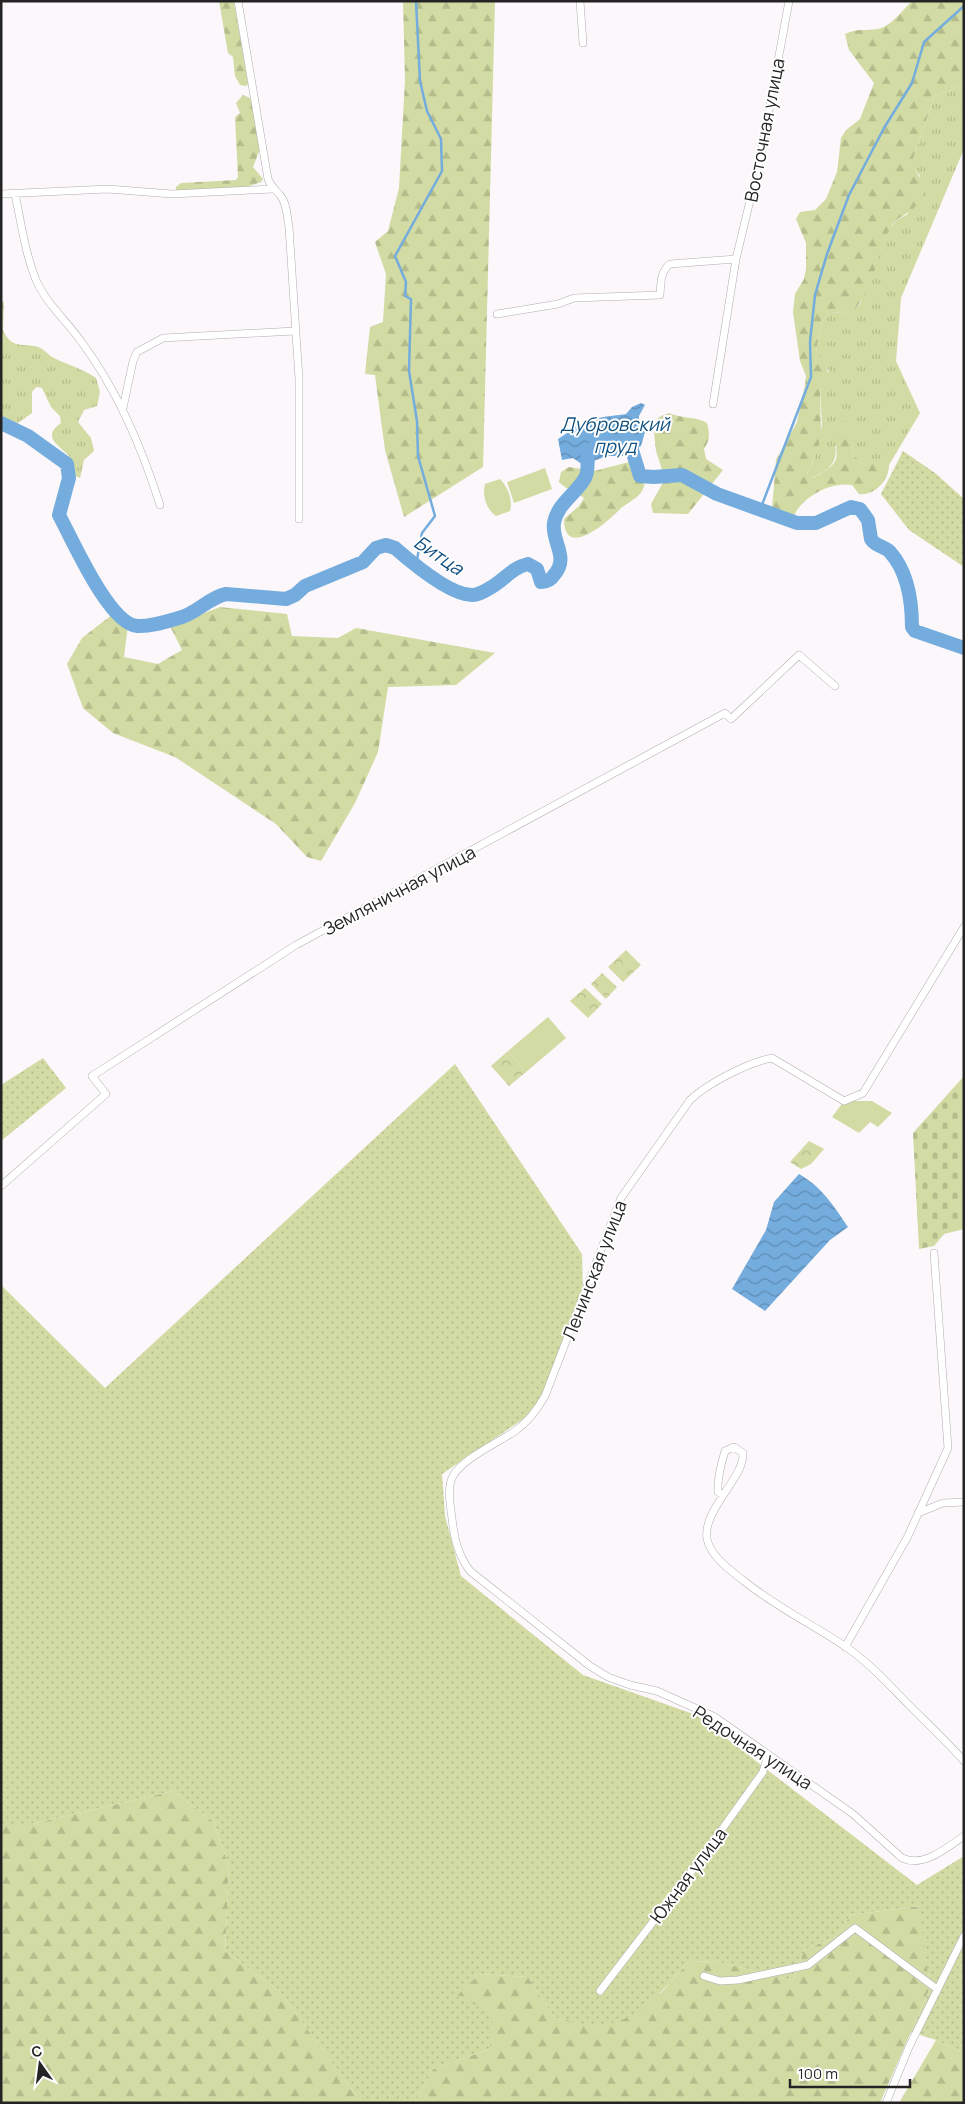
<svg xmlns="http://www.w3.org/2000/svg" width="965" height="2104" font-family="Manrope,sans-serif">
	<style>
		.grass { fill: url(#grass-tufts) }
		.forest { fill: url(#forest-firs) }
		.cemetery { fill: url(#cemetery-stones) }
		.park { fill: url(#park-crowns) }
		.garden { fill: url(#garden-dots) }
		.pitch { fill: #d2dba3 }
		.water { fill: url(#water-waves) }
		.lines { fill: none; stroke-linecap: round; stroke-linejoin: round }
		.stream { stroke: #74acde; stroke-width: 2.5 }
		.river { stroke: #74acde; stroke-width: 14 }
		.street-casing { stroke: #b0adb0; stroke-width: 8 }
		.street { stroke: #fff; stroke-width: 7 }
		.labels { text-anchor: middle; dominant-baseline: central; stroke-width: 4; stroke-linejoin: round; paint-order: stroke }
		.street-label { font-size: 18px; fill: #252425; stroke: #fff }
		.water-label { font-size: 19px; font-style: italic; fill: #11507f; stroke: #fff }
	</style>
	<defs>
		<pattern id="grass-tufts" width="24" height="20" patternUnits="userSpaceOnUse" patternTransform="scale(1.25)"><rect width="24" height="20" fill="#d2dba3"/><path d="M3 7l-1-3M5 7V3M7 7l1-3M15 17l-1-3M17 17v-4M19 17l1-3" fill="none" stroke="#b4bc8c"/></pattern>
		<pattern id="forest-firs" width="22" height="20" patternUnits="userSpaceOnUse" patternTransform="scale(1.25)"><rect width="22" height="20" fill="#d2dba3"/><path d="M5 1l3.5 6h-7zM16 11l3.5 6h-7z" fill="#b4bc8c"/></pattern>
		<pattern id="cemetery-stones" width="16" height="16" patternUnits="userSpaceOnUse" patternTransform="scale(1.25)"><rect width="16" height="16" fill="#d2dba3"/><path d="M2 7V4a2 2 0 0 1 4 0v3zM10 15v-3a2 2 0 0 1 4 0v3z" fill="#b4bc8c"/></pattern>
		<pattern id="park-crowns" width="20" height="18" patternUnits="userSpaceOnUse" patternTransform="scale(1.25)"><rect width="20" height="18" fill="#d2dba3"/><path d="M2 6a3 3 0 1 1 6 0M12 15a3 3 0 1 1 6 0" fill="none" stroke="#b4bc8c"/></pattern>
		<pattern id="garden-dots" width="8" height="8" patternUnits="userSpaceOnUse" patternTransform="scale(1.25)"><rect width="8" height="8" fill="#d2dba3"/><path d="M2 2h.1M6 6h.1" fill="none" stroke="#b4bc8c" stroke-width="1.8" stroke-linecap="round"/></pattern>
		<pattern id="water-waves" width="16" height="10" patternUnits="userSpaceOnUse" patternTransform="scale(1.25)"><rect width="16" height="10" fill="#74acde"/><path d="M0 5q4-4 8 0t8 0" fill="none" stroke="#5f8cb4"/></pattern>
	</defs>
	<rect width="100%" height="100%" fill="#fbf7fa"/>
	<path class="grass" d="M964,81v68l-63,149 -5,63 24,52 -31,52 -12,-3 -12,4c-13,-10 -15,-16 -11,-32l-19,12c4,17 -9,26 -24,32l-4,-4 11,-25 4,-25 -2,-39 9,-14 -13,-20 6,-30 8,-8 12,-1 5,3 13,-11 29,-75 8,-9 11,-6 12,-38 -7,-10v-7l21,-62 5,-4 11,-1z
		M1,301l3,1 -1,28c10,23 24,10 39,19 4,2 7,7 12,9 14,7 29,11 42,20l4,14 -3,14 -13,4 -6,12 13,16 3,13 -10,9 -4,18 -6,-3c0,-7 0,-14 -6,-20 -9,-10 -27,-18 -7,-32l-1,-7 -9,-9 -9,-19 -6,-1 -4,5v21l-17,12 -14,-10z"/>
	<path class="forest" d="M219,1l15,1 14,81 -1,3 -7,-1 -5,-9 -2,-19 -5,-4z
		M403,1h92l-12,466 -79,50 -19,-67 -10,-75 -10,-1 5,-47 13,-5 3,-48 -11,-32 13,-11 11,-43 6,-108z
		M912,1h52v80l-14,11 -11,1 -5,4 -21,62c-1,13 14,21 9,36 -8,22 -24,17 -33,35 -11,22 -20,75 -42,85l-5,-3 -12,1 -8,8 -6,30 10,14 3,12 -9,8 1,51 -3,13 -11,25 5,4c7,-3 22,-11 24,-19 4,-12 -12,-43 16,-37 8,21 -11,25 13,44 9,-4 15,-6 24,-1 0,16 -15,31 -30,29l-7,-9c-22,-4 -52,13 -59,33l-21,-9 4,-49 21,-38 8,-37 1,-9 -6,-15 -7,-49 2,-18 9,-15 2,-10v-26l-10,-24 4,-7 15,-2 11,-11 11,-27 4,-34 5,-8 14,-11 14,-36 -25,-33 -4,-16c12,-6 21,-3 33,-5 12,-2 25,-19 34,-28z
		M243,95l7,3 2,6 8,45 -7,18 10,12 -2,3 -17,6 -68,3v-4l5,-4 55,-3 2,-3 -3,-60 5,-4 -4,-10z
		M669,413c13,6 26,3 38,10 3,11 3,17 -3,26l2,10 17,11 -35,44 -35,-1 -2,-9 14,-25 -9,-28 -3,-27 6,-7z
		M629,462c17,5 21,23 8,35 -5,4 -11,7 -16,11 -12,13 -57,53 -57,11l15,-13 5,-8c-9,-7 -17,-8 -25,-16l2,-10 8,-5 25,4z
		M220,607l67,7 5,22 46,2 18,-10 139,25 -39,32 -68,2 -10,65 -23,51 -34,58 -14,-4 -31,-33 -101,-67 -62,-24 -30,-25 -16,-44 15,-26 31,-24 15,11 -4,32 34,7 24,-14 -12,-24z
		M173,1791l41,31 15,45 -4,84 55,41 82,111h-361v-279h30z
		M920,1906l10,82 -50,115h-465l18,-34 57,-20 -33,-54 22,-21 49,3 26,40 107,-24 27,-31 27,-1 78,20 11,-31 31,-13 16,-22z
		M936,2040l28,13v50h-65z"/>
	<path class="cemetery" d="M964,1076v153l-20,5 -10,12 -15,3 -6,-116z"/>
	<path class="park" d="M626,950l15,15 -18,17 -15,-15z
		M602,973l15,14 -11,12 -15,-15z
		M585,988l17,16 -14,14 -18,-17z
		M508,1051l18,21 -17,14 -18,-20z
		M809,1141l15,8 -13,15 -10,5 -11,-7z"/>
	<path class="garden" d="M903,451l32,22 29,26v68l-55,-37 -28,-36z
		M43,1058l23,30 -65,53v-56z
		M455,1064l127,190 1,43 -48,114 -93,63 3,42 16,60 122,99 113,40 221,170 47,-29v197l-28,-13 -25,-8 19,-44 -11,-82 -68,9 -16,22 -31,13 -11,31 -78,-20 -27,1c-25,28 -51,63 -92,63 -14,0 -29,-5 -42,-8l-26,-40 -49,-3 -21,21 35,20 -3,34 -57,20 -18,34h-53l-82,-111 -55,-41 4,-84 -15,-45 -41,-31 -142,33h-30v-539l104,103z"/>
	<path class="pitch" d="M545,468l7,21 -38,14 -7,-21z
		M500,479c8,8 13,21 10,32l-14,5c-10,-7 -14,-21 -11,-32z
		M548,1017l18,21 -40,34 -18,-21z
		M844,1101h28l20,12 -14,14 -8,-5 -11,11 -27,-16z"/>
	<path class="water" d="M641,403l4,2 -6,11v4l8,5 -6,21 -15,10h-19l-24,9 -10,-7 -11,2 -4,-21 9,-6 -1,-3c26,-13 33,-12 60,-16l6,-7z
		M799,1174c23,13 35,32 49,53l-18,13 -65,71 -33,-22 34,-59 8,-28z"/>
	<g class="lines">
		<path class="stream" d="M760,510l51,-133 -1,-35 5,-47 12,-41 22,-59 35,-67 28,-45 12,-41 40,-36
			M416,565l6,-32 13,-17 -17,-60 -1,-35 -8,-50 2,-72 -6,-3 1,-14 -11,-26 47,-85 -1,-32 -14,-28 -7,-30 -4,-80"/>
		<path class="river" d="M1,423l27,13 39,28 2,14 -10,37c13,24 50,109 78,111 14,1 31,-5 45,-9 16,-5 28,-20 44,-23l60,5 9,-4 10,-9 58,-24 13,-14 10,-3 9,3c16,14 56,48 78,47 6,0 12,-4 17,-7 15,-8 21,-20 38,-24l9,5 4,13c6,0 10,-2 13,-7 16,-18 -3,-33 0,-52 3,-19 22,-29 31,-45 4,-6 2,-19 3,-27l5,-2
			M624,437h4l12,39 14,1 28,-2 35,19 80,29h19l35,-16 9,2 8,11 3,19c5,8 14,7 19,13 18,20 22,50 22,75l3,4 49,17"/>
		<g class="street-casing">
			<path id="street" d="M238,1l30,178c3,8 7,10 12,16 7,8 7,21 9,32l10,152v140
				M580,1l3,42
				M1,194l107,-5 64,5 100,-5
				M15,194c6,28 10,59 21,86 11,25 32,42 47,64 36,49 59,104 77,161
				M497,314l61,-10 16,-6 86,-3c1,-12 0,-23 10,-31l66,-5
				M713,404l23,-145 24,-100 29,-158
				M123,408l10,-47 4,-9 26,-14 131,-7
				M964,927l-101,166 -19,8 -72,-43c-24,4 -65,26 -82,42l-69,98 -76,198c-8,14 -17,26 -30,35 -17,12 -52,27 -62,45 -6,11 -3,29 -1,42 2,20 6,37 18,53l120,95 18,11 22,8 27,6 58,26 138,97 49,44c22,10 44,-10 62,-22
				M1,1186l105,-92 -14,-18 204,-131 429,-232 6,6 68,-64 36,31
				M722,1494l-4,-2c-1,-14 3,-28 7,-41l9,-4 9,6c2,24 -41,57 -36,86 4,18 23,31 37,42 32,26 68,43 102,66 25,17 43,38 64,59 18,18 37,36 54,55
				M918,1513l25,-10 21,-1
				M845,1647l63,-111 40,-88 -14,-195
				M704,1976l16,5 18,-1 70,-15 47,-37 82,61
				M600,1991l95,-124 68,-95 5,-17
				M886,2103l23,-56 55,-111"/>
		</g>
		<use href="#street" class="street"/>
	</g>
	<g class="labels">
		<g class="street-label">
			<text transform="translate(764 130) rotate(-79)">Восточная улица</text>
			<text transform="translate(399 890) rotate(-28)">Земляничная улица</text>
			<text transform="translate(594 1270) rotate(-69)">Ленинская улица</text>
			<text transform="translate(753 1747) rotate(33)">Редочная улица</text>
			<text transform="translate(688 1875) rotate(-53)">Южная улица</text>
		</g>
		<g class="water-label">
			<text x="615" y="424">Дубровский<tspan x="615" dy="22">пруд</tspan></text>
			<text transform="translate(439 555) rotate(34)">Битца</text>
		</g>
	</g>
	<rect width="965" height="2104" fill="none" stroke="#252425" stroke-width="5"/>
	<g transform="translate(40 2064) rotate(346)" stroke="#ffffff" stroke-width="4" paint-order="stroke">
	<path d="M0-4L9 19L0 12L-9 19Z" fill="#252425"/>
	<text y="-8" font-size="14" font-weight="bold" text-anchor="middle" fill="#252425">С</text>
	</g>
	<path d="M790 2079v8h120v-8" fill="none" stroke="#252425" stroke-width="2.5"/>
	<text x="798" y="2079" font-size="15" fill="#252425" stroke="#ffffff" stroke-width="4" paint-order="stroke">100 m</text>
</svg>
